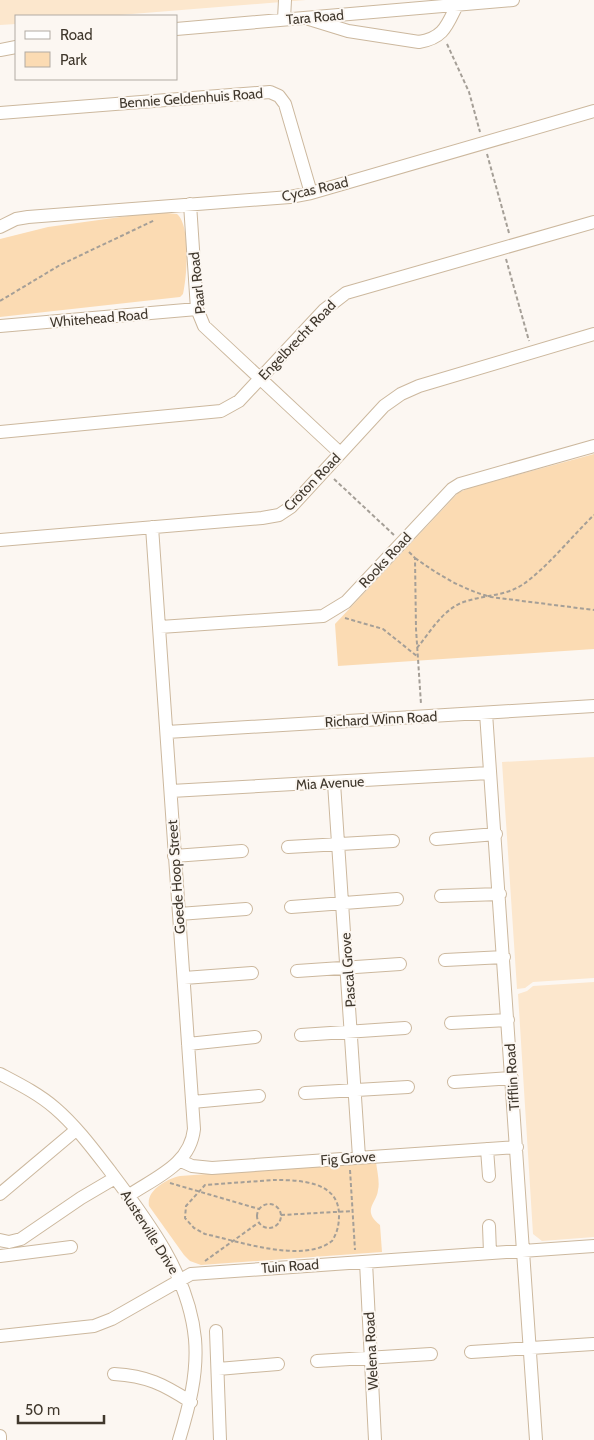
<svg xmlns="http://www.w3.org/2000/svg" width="594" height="1440" font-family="Cabin,sans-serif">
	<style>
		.built { fill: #fce7cd }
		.green { fill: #fbdbb3 }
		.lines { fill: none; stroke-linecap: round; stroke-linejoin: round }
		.minor-casing { stroke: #ccb89e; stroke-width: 14 }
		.path { stroke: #a59f97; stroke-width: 2; stroke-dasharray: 4 2.5; stroke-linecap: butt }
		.minor { stroke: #fff; stroke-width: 12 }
		.labels { text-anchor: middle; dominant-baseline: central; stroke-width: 4; stroke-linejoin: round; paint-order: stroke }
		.street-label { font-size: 14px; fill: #40382d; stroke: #fcf7f2 }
	</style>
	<rect width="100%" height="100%" fill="#fcf7f2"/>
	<path class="built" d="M0,0h306l-199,16h-91v8l-16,1z
		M594,757v221l-61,4 -8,6 -8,1 -15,-227z
		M594,982v255l-52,4 -9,-7 -15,-240 9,-3 6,-5z"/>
	<path class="green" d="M157,212l20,2c14,12 10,62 6,80l-3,3 -180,20v-78l48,-12z
		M594,454v195l-256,17 -3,-42 123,-131 11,-5z
		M376,1162c1,9 4,20 2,28 -1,13 -17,20 2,35l2,27 -181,13 -11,-4 -6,-6 -35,-49c-3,-16 18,-27 31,-30z"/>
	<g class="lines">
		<g class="minor-casing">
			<path id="minor" d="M284,19l1,-19
				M309,19l39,12 71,11c25,-4 28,-17 38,-37v-5
				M176,29l337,-29
				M0,50l16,-3
				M0,113l270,-21 9,4 6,8 26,89
				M190,204l7,105 7,17 136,127
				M0,227l16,-8 12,-2 262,-20 21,-4 283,-82
				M0,326l197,-17
				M0,432l221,-21 18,-10 85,-91 22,-17 248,-71
				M0,540l262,-22 17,-3 12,-8 93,-101 17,-12 18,-8 175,-52
				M160,627l163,-11 23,-14 106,-113 8,-5 134,-38
				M486,713l50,727
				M167,732l427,-26
				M334,783l25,374
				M171,791l318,-18
				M436,839l60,-5
				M288,847l105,-6
				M174,856l68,-5
				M441,896l59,-2
				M291,907l106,-8
				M179,914l67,-5
				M445,960l59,-3
				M297,971l103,-7
				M184,978l68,-5
				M451,1023l57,-3
				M301,1035l104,-7
				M188,1044l67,-7
				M0,1074c19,10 39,20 55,34 21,18 38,41 55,63 37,49 79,104 85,168 3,35 -6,68 -16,101
				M454,1082l58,-4
				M305,1093l103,-6
				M192,1102l67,-6
				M487,1149l2,27
				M181,1161l11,5 20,2 305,-21
				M0,1194l76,-64
				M128,1196c28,-19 62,-31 66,-67l-42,-602
				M489,1226l1,27
				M0,1240l9,2 12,-3 60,-41 34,-20
				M0,1256l71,-9
				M366,1262l9,178
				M216,1331l4,109
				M0,1336l94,-10 18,-7 79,-45 403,-28
				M471,1352l122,-8
				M317,1361l114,-7
				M218,1369l60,-5
				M114,1374c33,2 49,10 77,28
				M0,1436v4"/>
		</g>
		<path class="path" d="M447,44l22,48 11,40
			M487,154l22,79
			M506,259l23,82
			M0,301l60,-36 95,-45
			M334,479l60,56
			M409,552l6,6 1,71 5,75
			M415,558c24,17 46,31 76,39l103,13
			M345,618l38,11 35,28
			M417,648c14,-17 27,-41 50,-47 18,-6 38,-5 55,-16 22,-14 52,-51 72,-70
			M350,1170l5,80
			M273,1180c27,0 66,1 66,35 0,11 -2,18 -7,26 -29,23 -94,0 -127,-7l-11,-6 -9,-10 1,-12 19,-21z
			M170,1183l89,26
			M257 1216a12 12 0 1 1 24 0a12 12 0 1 1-24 0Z
			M281,1215l72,-4
			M205,1261l53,-38"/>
		<use href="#minor" class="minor"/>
	</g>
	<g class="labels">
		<g class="street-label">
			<text transform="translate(315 17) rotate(-5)">Tara Road</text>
			<text transform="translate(191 98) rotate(-4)">Bennie Geldenhuis Road</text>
			<text transform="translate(315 189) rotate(-13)">Cycas Road</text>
			<text transform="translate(197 283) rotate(-96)">Paarl Road</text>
			<text transform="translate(99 318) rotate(-5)">Whitehead Road</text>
			<text transform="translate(297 340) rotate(-46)">Engelbrecht Road</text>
			<text transform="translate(312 482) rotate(-46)">Croton Road</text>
			<text transform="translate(385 560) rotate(-47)">Rooks Road</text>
			<text transform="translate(381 719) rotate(-3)">Richard Winn Road</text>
			<text transform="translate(330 783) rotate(-3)">Mia Avenue</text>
			<text transform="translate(176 877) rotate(-94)">Goede Hoop Street</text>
			<text transform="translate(348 970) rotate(-94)">Pascal Grove</text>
			<text transform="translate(512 1077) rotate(-94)">Tifflin Road</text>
			<text transform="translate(348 1158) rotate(-4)">Fig Grove</text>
			<text transform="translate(150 1232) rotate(58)">Austerville Drive</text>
			<text transform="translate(290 1266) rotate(-4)">Tuin Road</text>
			<text transform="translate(371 1351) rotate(-93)">Welena Road</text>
		</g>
	</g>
	<rect x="15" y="15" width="162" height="65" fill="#fcf7f2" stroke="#b1aba3"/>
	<rect x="25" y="31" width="25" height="8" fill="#ffffff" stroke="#b1aba3"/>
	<text x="60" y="40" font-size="15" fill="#40382d">Road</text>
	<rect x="25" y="52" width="25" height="15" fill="#fbdbb3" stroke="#b1aba3"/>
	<text x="60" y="65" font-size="15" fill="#40382d">Park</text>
	<path d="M18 1415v8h86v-8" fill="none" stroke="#40382d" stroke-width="2.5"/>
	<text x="25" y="1415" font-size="15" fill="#40382d" stroke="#fcf7f2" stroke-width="4" paint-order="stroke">50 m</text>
</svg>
